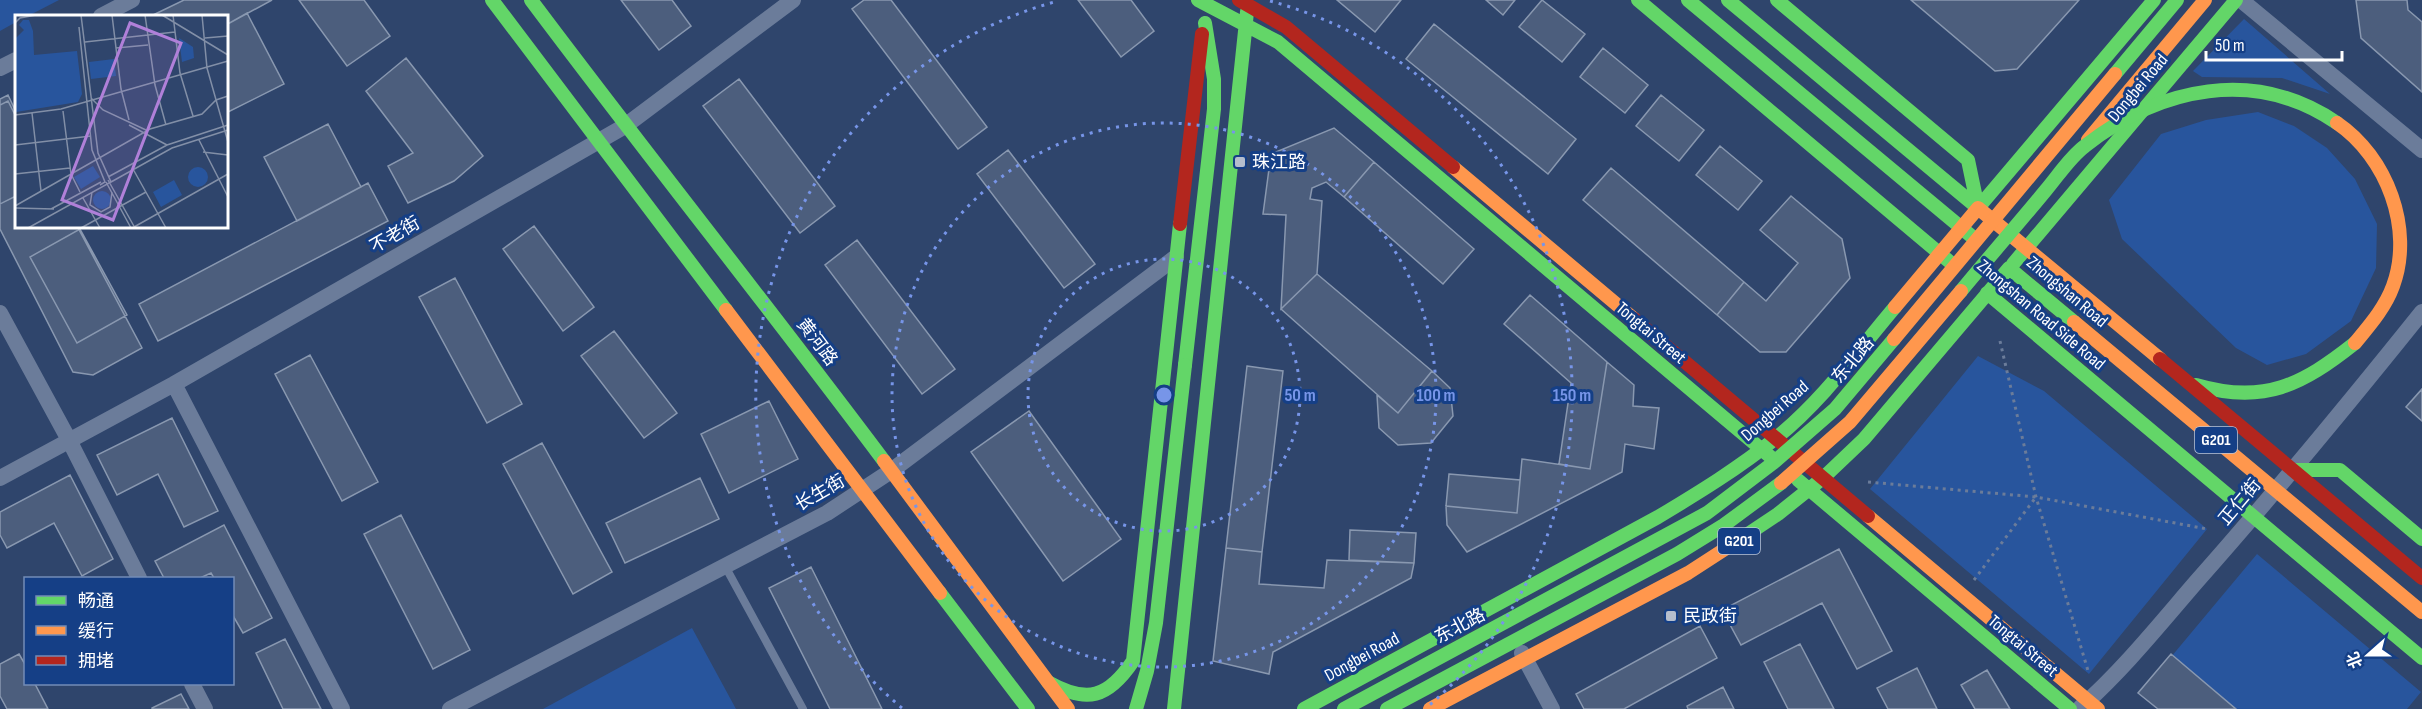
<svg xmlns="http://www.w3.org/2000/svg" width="2422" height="709" font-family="'Sofia Sans Condensed','Noto Sans SC',sans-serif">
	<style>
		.green { fill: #28559d }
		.building { fill: #4c5e7d; stroke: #8998b0; stroke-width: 1.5 }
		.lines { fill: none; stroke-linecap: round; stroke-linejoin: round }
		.path { stroke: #6b7c9a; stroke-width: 3; stroke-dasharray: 3 4.5; stroke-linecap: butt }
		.lane { stroke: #6b7c9a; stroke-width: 8 }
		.street { stroke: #6b7c9a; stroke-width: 16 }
		.fast { stroke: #63d668; stroke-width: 14 }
		.slow { stroke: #ff974d; stroke-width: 14 }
		.jam { stroke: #b3261e; stroke-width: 14 }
		.fast-bridge { stroke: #63d668; stroke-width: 14 }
		.slow-bridge { stroke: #ff974d; stroke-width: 14 }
		.ring { fill: none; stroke: #7795e8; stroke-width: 3; stroke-dasharray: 3 6 }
		.poi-dot { fill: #b6becc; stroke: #153f86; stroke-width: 2 }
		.labels { text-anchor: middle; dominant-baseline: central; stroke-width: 6; stroke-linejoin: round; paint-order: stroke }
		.shield { fill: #153f86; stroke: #b9c5db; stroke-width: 1.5 }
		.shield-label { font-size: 16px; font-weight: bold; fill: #fff }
		.street-label { font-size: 18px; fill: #fff; stroke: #153f86 }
		.poi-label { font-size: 18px; fill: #fff; stroke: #153f86; text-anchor: start }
		.inset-road { fill: none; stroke: #828fa7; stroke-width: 1.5 }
		.view { fill: #b080d9; fill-opacity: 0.15; stroke: #b080d9; stroke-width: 3 }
		.inset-edge { fill: none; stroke: #fff; stroke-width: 3 }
		.centre { fill: #7795e8; stroke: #153f86; stroke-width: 3 }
		.ring-label { font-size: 18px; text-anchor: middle; font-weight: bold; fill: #7795e8; stroke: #153f86; stroke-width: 6; stroke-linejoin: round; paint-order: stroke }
	</style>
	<rect width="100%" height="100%" fill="#2f456c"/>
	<path class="green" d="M0,0h59l-31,16h-12v6l-16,9z
		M2244,19l86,75 -48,-16 -80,-1 -9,-6z
		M2258,112l36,14 33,22 28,31 22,45 -1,44 -25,53 -45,33 -39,11 -31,-17 -114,-109 -13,-39 52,-66 45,-14z
		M1978,356l66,35 163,138 -118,145 -219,-185z
		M2257,554l164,138 -14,17h-174l-62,-52z
		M692,628l44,81h-193z"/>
	<path class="building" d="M184,0h88l-46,25v-9h-75z
		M299,0h65l26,36 -43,30z
		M621,0h51l19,26 -32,24z
		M864,0h27l96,127 -29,22 -106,-140z
		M1078,0h53l23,31 -33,26z
		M1337,0h64l-26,32z
		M1486,0h29l-12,15z
		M1542,0l43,34 -23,28 -43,-35z
		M1911,0h168l-62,69 -22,2z
		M2356,0h51l1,10 14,12v70l-61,-54z
		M247,13l37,71 -58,29v-88z
		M1434,24l142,115 -28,35 -142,-115z
		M1603,48l45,37 -23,28 -45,-36z
		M406,58l77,98 -29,25 -46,22 -20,-37 25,-13 -47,-62z
		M739,79l96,127 -35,27 -97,-127z
		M8,95l8,17v114h61l65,122 -49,27 -20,-3 -73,-143v-130z
		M1661,95l43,35 -25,31 -43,-35z
		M8,101l8,16v79l-16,8v-99z
		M328,124l33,63 -64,34 -33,-64z
		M1334,128l40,34 -30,35 -18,-15 -14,6 -2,11 12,2 -5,73 -36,35 5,-94 -23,-1 8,-60z
		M1720,146l42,35 -24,29 -42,-35z
		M1008,150l87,114 -31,24 -87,-114z
		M1374,162l100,87 -31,35 -99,-87z
		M1611,168l133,114 -27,33 -134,-115z
		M368,183l20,38 -230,120 -19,-37z
		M1791,196l51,43 8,39 -64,74h-26l-43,-37 27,-33 22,19 32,-38 -38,-33z
		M534,226l60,81 -31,24 -60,-82z
		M80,229l47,86 -50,28 -47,-86z
		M857,240l98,129 -33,25 -97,-129z
		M1317,274l115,97 -34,42 -117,-104z
		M455,278l67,126 -35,19 -68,-126z
		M1530,295l77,67 -17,107 -31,-5 12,-81 -67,-59z
		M614,331l63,82 -33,25 -63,-82z
		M310,355l68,127 -36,19 -67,-127z
		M1607,362l27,23 -1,21 26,2 -5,41 -29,-5 -3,28 -155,80 -20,-27 -1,-19 71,7 5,-54 68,10z
		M1247,366l36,5 -21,181 -36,-4z
		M1432,371l18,17 3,28 -22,27 -33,2 -19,-17 -2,-33 21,18z
		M2422,389v32l-16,-14z
		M769,401l29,58 -69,34 -28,-59z
		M1029,411l92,128 -58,42 -92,-129z
		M172,418l46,93 -34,16 -26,-53 -41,21 -20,-40z
		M542,443l70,129 -39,22 -70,-130z
		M1449,474l71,6 -3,33 -71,-7z
		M70,475l43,84 -31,17 -28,-53 -47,25 -7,-13v-23z
		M700,478l19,41 -94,44 -19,-40z
		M401,515l69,135 -37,19 -69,-135z
		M224,525l48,93 -29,15 -11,-19v-36h-18l-3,-5 -11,5h-36l-9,-17z
		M1350,530l66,3 -2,30 -65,-3z
		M1226,548l36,4 -3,32 65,4 3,-28 87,3 -3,15 -138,74 -4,22 -56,-13z
		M1839,549l53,102 -35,18 -35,-66 -81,42 -19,-35z
		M811,567l71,142h-52l-61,-121z
		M1700,626l17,32 -93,51h-40l-8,-15z
		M285,639l36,70h-38l-27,-56z
		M1800,644l34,65h-46l-24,-47z
		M19,654l7,12v18h9l13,25h-41l-7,-13v-32z
		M2171,654l65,55h-78l-20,-16z
		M1917,668l20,41h-49l-11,-21z
		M1987,670l23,39h-35l-14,-24z
		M1723,687l11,22h-46l-1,-3z
		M181,694l8,15h-37v-1z"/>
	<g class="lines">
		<path class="path" d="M2000,341l36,156 53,177
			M1868,482l168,15 171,32
			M1974,580l62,-83"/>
		<path class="lane" d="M725,566l78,143"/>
		<path class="street" d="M2241,0l181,150
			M101,16l31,-16
			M0,68l16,-8
			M0,313l69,127 70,138
			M174,384l168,325
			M0,478l174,-94 451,-258 168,-126
			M1522,653l30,56
			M192,684l13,25
			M2080,708c43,-38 79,-83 117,-127 78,-88 152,-178 225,-269
			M450,709l377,-196 64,-42 285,-214"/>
		<path class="fast" d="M492,0l234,310
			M531,0c116,155 237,306 353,461
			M1198,0l80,42 495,417
			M1638,0l313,263
			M1688,0l288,240
			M1728,0l250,208 176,-208
			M1777,0l191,160 10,48
			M2013,264l223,-264
			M1987,293l435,365
			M1185,365l29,-256v-30l-9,-56
			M2196,385c68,20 106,0 159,-42
			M2293,470h47l82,69
			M1798,480l272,229
			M1742,538l36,-24 45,-36 41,-39 145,-171 65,54
			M940,593l88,116
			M1048,682c39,22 60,16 85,-21l47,-437
			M1174,709l73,-697
			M1304,709l354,-192c40,-24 81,-49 118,-79 46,-37 81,-86 119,-131"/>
		<path class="slow" d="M2088,140l117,-140
			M1453,167l181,152
			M1895,307l83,-99 182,151
			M726,310l214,283
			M2074,322l348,290
			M884,461l184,248
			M1868,516l230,193
			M1430,709l258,-136 54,-35"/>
		<path class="jam" d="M1239,0l47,27 167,140
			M1180,224l22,-190
			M1634,319l234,197
			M2160,359l262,219"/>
		<path class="fast-bridge" d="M2115,74l62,-74
			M1961,291c28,-34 57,-67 85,-101 12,-14 24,-33 39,-44 75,-59 170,-79 252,-23
			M1136,709l11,-38 9,-48 29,-258
			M1344,709l363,-196 66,-50 62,-54 59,-70
			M1387,709l290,-155 47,-29 57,-42"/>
		<path class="slow-bridge" d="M2337,123c50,34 77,106 56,163 -8,22 -24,40 -38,57
			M1894,339l221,-265
			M1781,483l69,-61 111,-131"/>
	</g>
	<g class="ring">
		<circle cx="1164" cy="395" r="136"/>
		<circle cx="1164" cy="395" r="272"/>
		<path d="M902 708A408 408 0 0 1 1058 1M1270 1A408 408 0 0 1 1426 708"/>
	</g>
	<g class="poi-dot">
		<rect x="1234" y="156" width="12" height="12" rx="3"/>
		<rect x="1665" y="610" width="12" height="12" rx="3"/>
	</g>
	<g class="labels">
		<g class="shield">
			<rect x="2195" y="427" width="42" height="26" rx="4.5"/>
			<rect x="1718" y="528" width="42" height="26" rx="4.5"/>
		</g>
		<g class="shield-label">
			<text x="2216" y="440">G201</text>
			<text x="1739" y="541">G201</text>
		</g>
		<g class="street-label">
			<text transform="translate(2138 88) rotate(-50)">Dongbei Road</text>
			<text transform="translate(395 235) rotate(-30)">不老街</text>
			<text transform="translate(2067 292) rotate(40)">Zhongshan Road</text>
			<text transform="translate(2041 315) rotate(40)">Zhongshan Road Side Road</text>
			<text transform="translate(1651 333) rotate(40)">Tongtai Street</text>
			<text transform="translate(817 342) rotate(53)">黄河路</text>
			<text transform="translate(1853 360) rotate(-50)">东北路</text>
			<text transform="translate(1775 411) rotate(-41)">Dongbei Road</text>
			<text transform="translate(820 493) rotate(-30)">长生街</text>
			<text transform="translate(2240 502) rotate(-50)">正仁街</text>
			<text transform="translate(1460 626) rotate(-28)">东北路</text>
			<text transform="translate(2023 646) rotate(40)">Tongtai Street</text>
			<text transform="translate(1362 657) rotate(-29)">Dongbei Road</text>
		</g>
		<g class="poi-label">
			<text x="1252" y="162">珠江路</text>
			<text x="1683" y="616">民政街</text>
		</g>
	</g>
	<g transform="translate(15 15)">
		<rect width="213" height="213" fill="#2f456c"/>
		<path d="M8,5h6l4,11 1,24 43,-4 5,43 -4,8 -62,10 -1,-65 1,-9 8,-8 -5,-5zM164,23l14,9 1,11 -12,4zM99,44l2,17 -25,3 -2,-17zM78,151l7,11 -19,12 -7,-12zM173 162a10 10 0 1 1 20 0a10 10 0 1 1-20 0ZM159,165l8,15 -21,12 -8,-15zM78 185a9 9 0 1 1 18 0a9 9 0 1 1-18 0Z" fill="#28559d"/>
		<path class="inset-road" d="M97,0l9,74 8,31M130,0l10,70 11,40M147,0l66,40M158,0l7,58 13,43M187,0l5,53 21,74M0,8l5,-5 16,-3M64,12l13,123 13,32 -5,3M190,23l23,-2M70,27l90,-10M101,33l32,-3M76,83l12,12 43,20M48,96l8,63 9,18M17,98l9,78M0,100l46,-6 167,-48M114,110l38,20M184,125l29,57M0,130l76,-9M188,137l25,3M118,154l33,59M0,159l55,-6M93,162l59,-32 61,-20M93,165l27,48M91,167l25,46M96,167l61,-34 56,-18M77,177l-2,13 11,7 9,-5 2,-15M68,183l17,30M0,191l135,-77 52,-15 14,-14 12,-4M0,193l39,1M36,194l50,-27M119,212l94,-53M13,213l83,-46 -13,-29 -17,-138M66,213l65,-36"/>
		<path class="view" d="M115,8l51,20 -68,177 -51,-20z"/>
		<rect width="213" height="213" class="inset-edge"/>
	</g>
	<circle cx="1164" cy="395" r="9" class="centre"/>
	<g class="ring-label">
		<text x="1300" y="401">50 m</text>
		<text x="1436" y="401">100 m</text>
		<text x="1572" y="401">150 m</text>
	</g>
	<rect x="24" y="577" width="210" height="108" fill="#153f86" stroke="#738cb6" stroke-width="1.5"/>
	<rect x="36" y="596" width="30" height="9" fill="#63d668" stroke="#738cb6" stroke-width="1.5"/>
	<text x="78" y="607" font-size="18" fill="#ffffff">畅通</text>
	<rect x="36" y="626" width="30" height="9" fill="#ff974d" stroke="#738cb6" stroke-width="1.5"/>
	<text x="78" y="637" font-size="18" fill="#ffffff">缓行</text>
	<rect x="36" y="656" width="30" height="9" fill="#b3261e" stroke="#738cb6" stroke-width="1.5"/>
	<text x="78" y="667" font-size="18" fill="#ffffff">拥堵</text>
	<g transform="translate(2368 655) rotate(249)" stroke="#153f86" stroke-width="4.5" paint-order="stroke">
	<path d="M0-4.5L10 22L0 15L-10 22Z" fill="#ffffff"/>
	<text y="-9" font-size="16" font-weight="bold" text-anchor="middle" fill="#ffffff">北</text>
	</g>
	<path d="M2206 51v9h136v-9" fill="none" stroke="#ffffff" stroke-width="3"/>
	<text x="2215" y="51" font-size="18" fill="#ffffff" stroke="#153f86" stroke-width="4.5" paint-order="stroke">50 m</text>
</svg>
